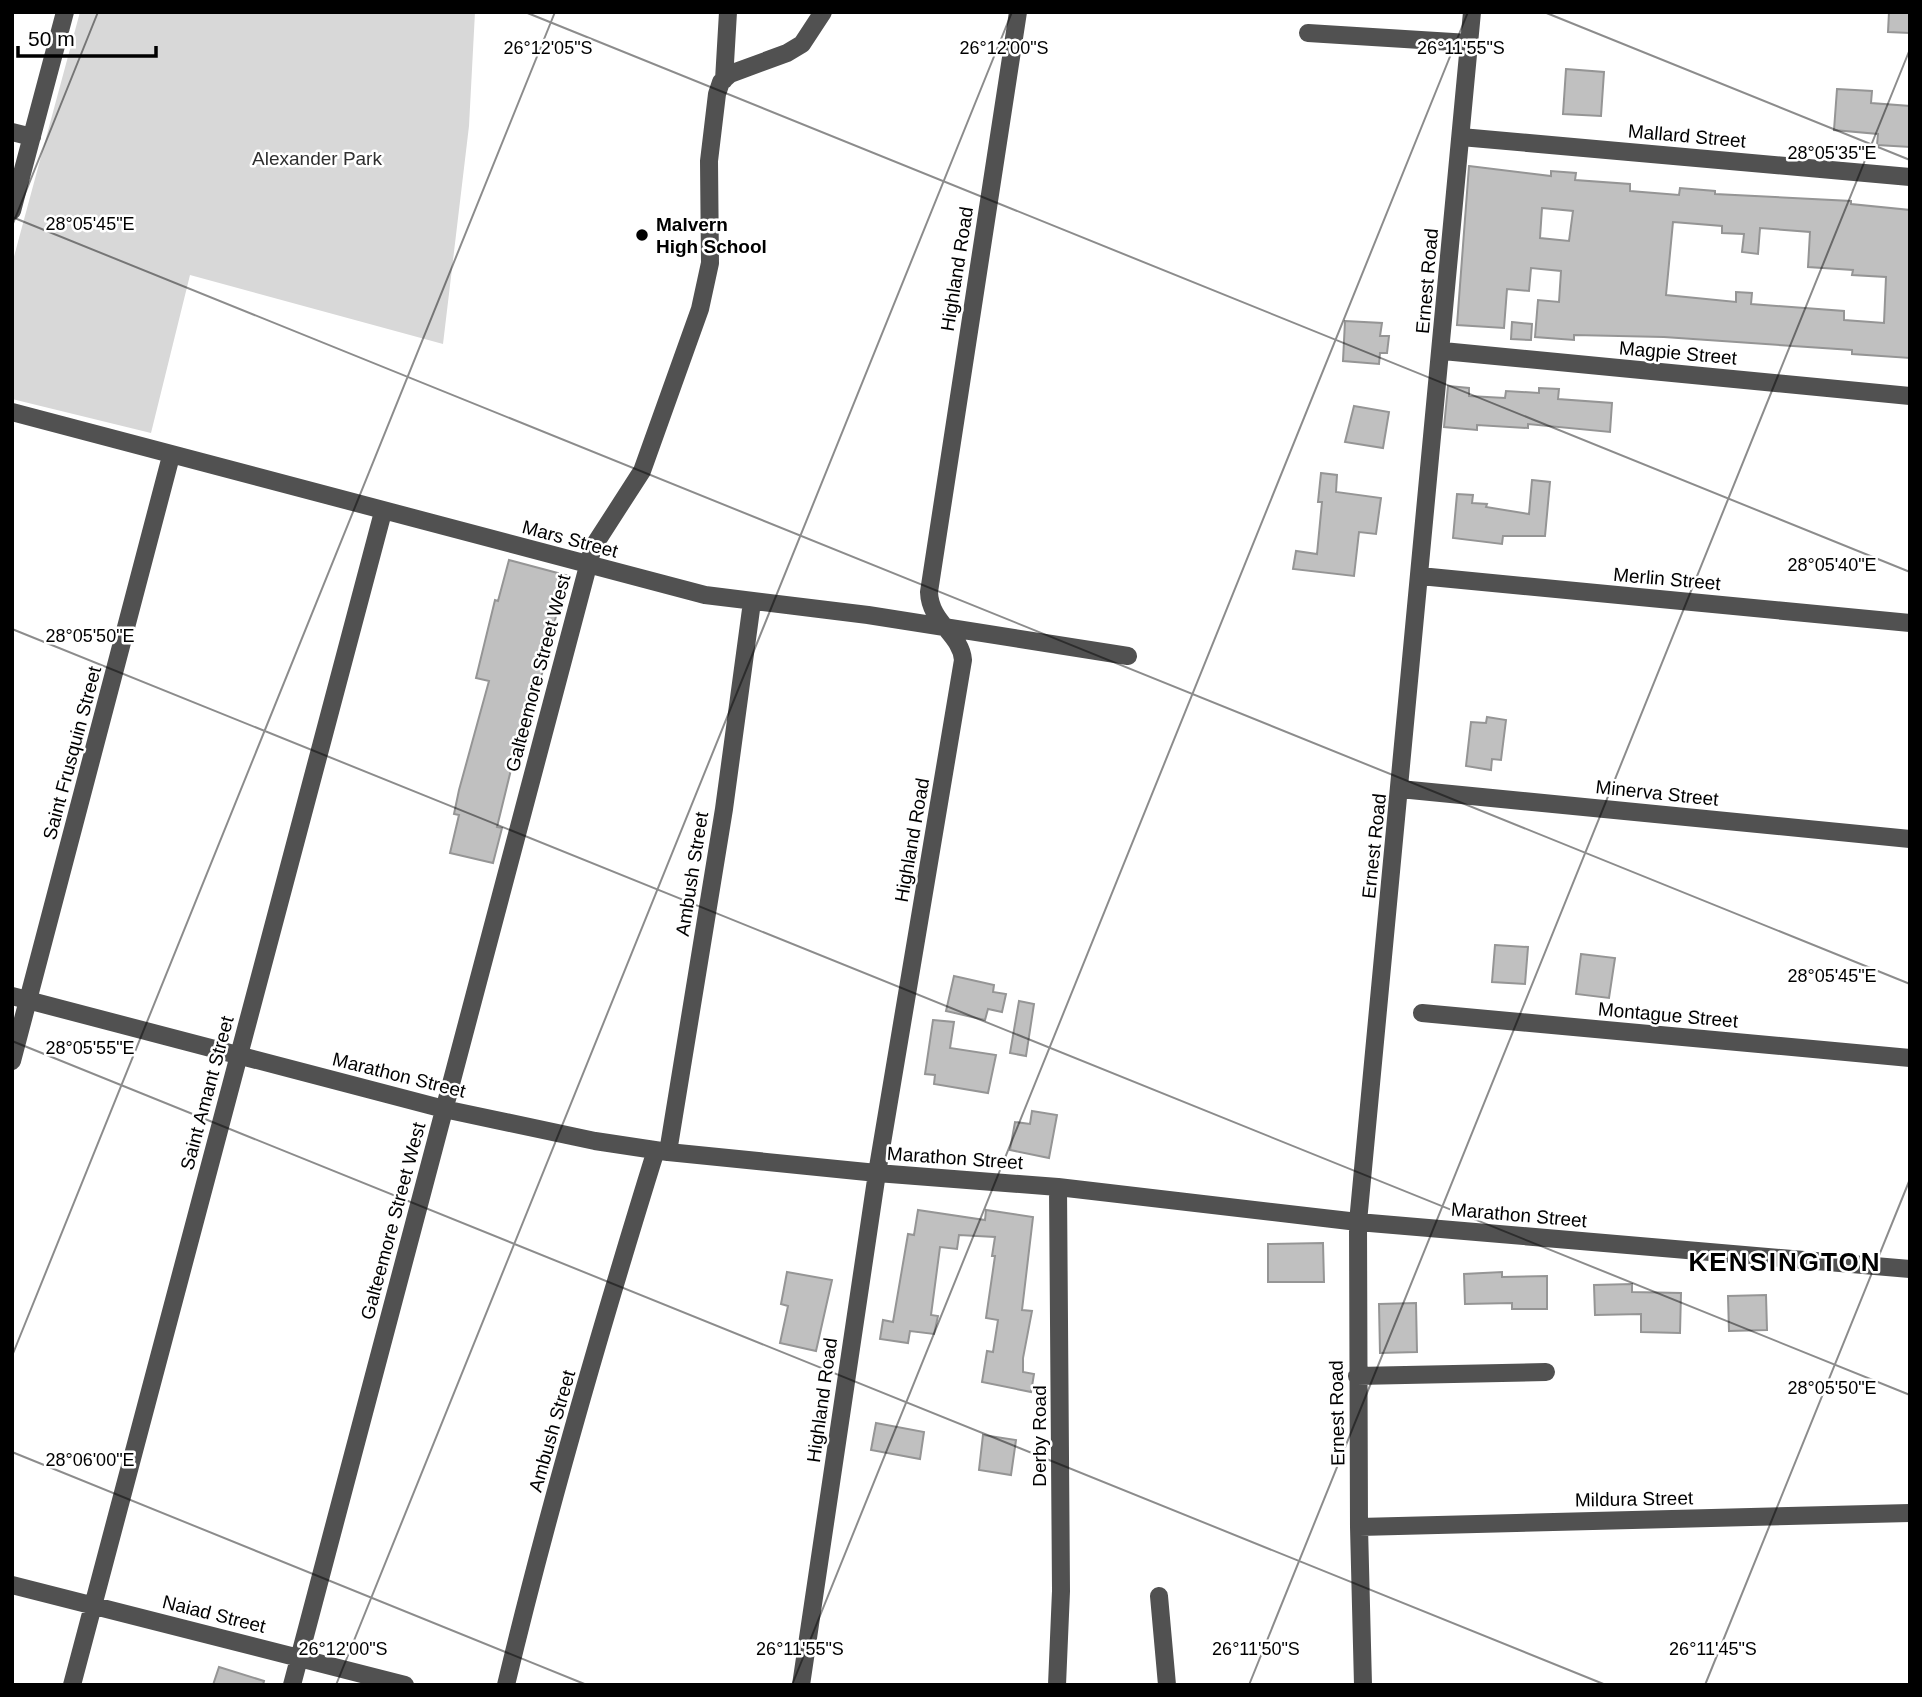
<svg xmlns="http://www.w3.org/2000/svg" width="1922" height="1697" font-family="Helvetica,sans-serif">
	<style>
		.green { fill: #d8d8d8 }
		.building { fill: #c0c0c0; stroke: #959595; stroke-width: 2; fill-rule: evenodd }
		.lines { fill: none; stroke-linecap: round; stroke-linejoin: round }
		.minor { stroke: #515151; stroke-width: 18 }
		.ticks { fill: none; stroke: #000; stroke-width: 2; stroke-opacity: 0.45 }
		.poi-dot { fill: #000; stroke: #fff; stroke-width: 2.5 }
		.labels { text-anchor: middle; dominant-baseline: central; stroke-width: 5; stroke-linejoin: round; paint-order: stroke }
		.street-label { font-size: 19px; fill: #000; stroke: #fff }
		.park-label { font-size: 19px; fill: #2f2f2f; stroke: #fff }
		.poi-label { font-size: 19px; font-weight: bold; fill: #000; stroke: #fff; text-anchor: start }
		.district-label { font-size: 26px; font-weight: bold; letter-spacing: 2px; fill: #000; stroke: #fff }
		.ticks-label { font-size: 18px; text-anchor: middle; fill: #000; stroke: #fff; stroke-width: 5; stroke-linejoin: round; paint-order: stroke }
	</style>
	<rect width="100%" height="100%" fill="#fff"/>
	<path class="green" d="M80,12h395l-6,114 -26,218 -253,-69 -39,158 -139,-34v-135z"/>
	<path class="building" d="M1889,12h21v21l-22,-1z
		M1566,69l38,3 -3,44 -38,-2z
		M1837,89l35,2 -1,12 39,3v41l-33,-2 1,-11 -44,-4z
		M1469,166l82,10v-5l25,2 -1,7 55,4v7l49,4 1,-7 35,3v3l136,7v3l59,6v148l-58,-4v-4l-188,-13 -90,-2v5l-39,-3 3,-37 21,2 2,-31 -30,-3 -2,23 -22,-2 -3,39 -47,-3zM1542,208l31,3 -4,30 -29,-3zM1673,222l49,4v7l22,1 -2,18 16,2 2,-26 50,4 -2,35 45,3 -1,5 34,2 -2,46 -40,-3v-9l-93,-7 1,-11 -16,-1v10l-70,-7z
		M1345,321l37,2 -2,13h9l-2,17h-7l-1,11 -36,-3z
		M1512,322l20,2 -1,16 -20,-1z
		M1448,386l21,2v8l36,2 1,-7 33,2v-5l20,1 -1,10 54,4 -2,29 -82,-8v4l-51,-3v5l-33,-3z
		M1354,406l35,6 -6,36 -38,-6z
		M1321,473l16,2 -1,17 45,6 -5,36 -17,-2 -5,44 -61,-7 3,-18 21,3 5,-52h-4z
		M1532,480l18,2 -5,54h-42l-1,8 -49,-6 4,-44 16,1 -1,8 15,1 -1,3 43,7z
		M509,560l60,16 -9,37 -3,-1 -20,82 -5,-1 -13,44 -22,90 5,1 -9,35 -43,-10 9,-38 -5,-1 5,-24 30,-109 -13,-3 19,-78 3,1z
		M1487,717l19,3 -5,40 -9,-1 -1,11 -25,-4 5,-44 15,1z
		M1495,945l33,2 -3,37 -33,-2z
		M1581,954l34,4 -6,40 -33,-4z
		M954,976l40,9 -1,7 13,2 -4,18 -14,-3 -3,11 -39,-9z
		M1019,1001l15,3 -8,52 -16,-3z
		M933,1020l21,2 -4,26 46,7 -8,38 -54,-9 1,-9 -10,-1z
		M1032,1111l25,4 -8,43 -39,-8 5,-28 15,2z
		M918,1210l67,10 1,-10 47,7 -11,93 10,1 -9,47v14l11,2 -3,18 -49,-10 5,-31 6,1 5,-32 -12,-2 9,-62h-3l3,-19 -36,-2 -2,14 -17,-2 -9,68 7,1 -4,18 -24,-3 -2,12 -28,-4 3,-19 10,2 15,-88 6,1z
		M1323,1243l1,39h-56v-38z
		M787,1272l45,8 -16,71 -36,-8 8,-37 -7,-2z
		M1502,1272v5l45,-1v33h-35v-6l-47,1 -1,-30z
		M1632,1284v8l49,1 -1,40 -39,-1v-18l-46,1 -1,-30z
		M1766,1295l1,35 -38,1 -1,-35z
		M1416,1303l1,49 -37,1 -1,-49z
		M876,1423l48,9 -4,27 -49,-9z
		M983,1435l33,5 -5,35 -32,-5z
		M219,1667l45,14 -1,4h-50z"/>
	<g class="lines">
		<path class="minor" d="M1308,33l161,10
			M724,80l4,-68
			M12,132l20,5
			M1461,137l449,40
			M12,211l53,-199
			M1443,351l467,45
			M12,412l693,183 163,20 260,41
			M1420,576l490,47
			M1400,789l510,50
			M12,996l432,113 151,32 73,11 209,21 181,14 300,35 552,47
			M1422,1013l488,45
			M12,1061l159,-605
			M668,1152l56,-343 28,-207
			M1357,1376l189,-4
			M1359,1527l551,-14
			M12,1585l393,100
			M1159,1596l8,89
			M72,1685l311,-1173
			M292,1685l301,-1138 49,-76 58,-162 10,-46 -1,-102 8,-67 4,-12 9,-8 57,-21 15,-9 21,-32
			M506,1685c43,-180 95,-358 150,-535
			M801,1685l76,-512 86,-513c-2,-26 -33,-37 -34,-68l89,-580
			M1057,1685l4,-94 -3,-404
			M1363,1685l-4,-158 -1,-305 114,-1210"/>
	</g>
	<path class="ticks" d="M525,12l1385,560M1544,12l366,148M12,217l1898,767M12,226l86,-214M12,629l1898,766M12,1041l1594,644M12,1356l543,-1344M12,1452l575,233M336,1685l676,-1673M792,1685l676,-1673M1249,1685l661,-1636M1705,1685l205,-506"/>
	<circle class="poi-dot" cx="642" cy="235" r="7"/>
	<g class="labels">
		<g class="street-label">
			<text transform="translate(1687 136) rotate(5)">Mallard Street</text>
			<text transform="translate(957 269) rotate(-81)">Highland Road</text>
			<text transform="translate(1427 281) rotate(-85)">Ernest Road</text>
			<text transform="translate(1678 353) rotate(5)">Magpie Street</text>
			<text transform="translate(570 539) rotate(15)">Mars Street</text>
			<text transform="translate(1667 579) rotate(5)">Merlin Street</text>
			<text transform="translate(538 673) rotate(-75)">Galteemore Street West</text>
			<text transform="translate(72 753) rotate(-75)">Saint Frusquin Street</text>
			<text transform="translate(1657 793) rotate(6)">Minerva Street</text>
			<text transform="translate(912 840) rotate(-80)">Highland Road</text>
			<text transform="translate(1374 846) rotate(-84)">Ernest Road</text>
			<text transform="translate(692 874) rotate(-81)">Ambush Street</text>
			<text transform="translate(1668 1015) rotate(5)">Montague Street</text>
			<text transform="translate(399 1075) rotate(14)">Marathon Street</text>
			<text transform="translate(207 1093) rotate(-75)">Saint Amant Street</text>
			<text transform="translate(955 1158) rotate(4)">Marathon Street</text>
			<text transform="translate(1519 1215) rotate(5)">Marathon Street</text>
			<text transform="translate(393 1221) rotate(-75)">Galteemore Street West</text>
			<text transform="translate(822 1400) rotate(-82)">Highland Road</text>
			<text transform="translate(1337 1413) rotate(-91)">Ernest Road</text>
			<text transform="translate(552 1431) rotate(-74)">Ambush Street</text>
			<text transform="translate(1039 1436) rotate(-90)">Derby Road</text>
			<text transform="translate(1634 1499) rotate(-1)">Mildura Street</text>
			<text transform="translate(214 1614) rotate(14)">Naiad Street</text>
		</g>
		<g class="park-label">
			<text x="317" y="158">Alexander Park</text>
		</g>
		<g class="poi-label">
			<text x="656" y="224">Malvern<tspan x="656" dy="22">High School</tspan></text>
		</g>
		<g class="district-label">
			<text x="1785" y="1262">KENSINGTON</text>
		</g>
	</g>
	<g class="ticks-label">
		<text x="548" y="54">26°12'05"S</text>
		<text x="1004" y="54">26°12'00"S</text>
		<text x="1461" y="54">26°11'55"S</text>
		<text x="1832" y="159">28°05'35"E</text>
		<text x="90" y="230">28°05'45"E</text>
		<text x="1832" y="571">28°05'40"E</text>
		<text x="90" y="642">28°05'50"E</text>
		<text x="1832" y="982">28°05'45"E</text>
		<text x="90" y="1054">28°05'55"E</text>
		<text x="1832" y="1394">28°05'50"E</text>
		<text x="90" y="1466">28°06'00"E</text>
		<text x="343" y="1655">26°12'00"S</text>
		<text x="800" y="1655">26°11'55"S</text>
		<text x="1256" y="1655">26°11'50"S</text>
		<text x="1713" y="1655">26°11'45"S</text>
	</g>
	<rect width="1922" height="1697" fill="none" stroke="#000000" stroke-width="28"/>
	<path d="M18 46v10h138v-10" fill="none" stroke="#000000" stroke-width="3.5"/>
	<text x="28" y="46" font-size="21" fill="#000000" stroke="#ffffff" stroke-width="5" paint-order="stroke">50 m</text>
</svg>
